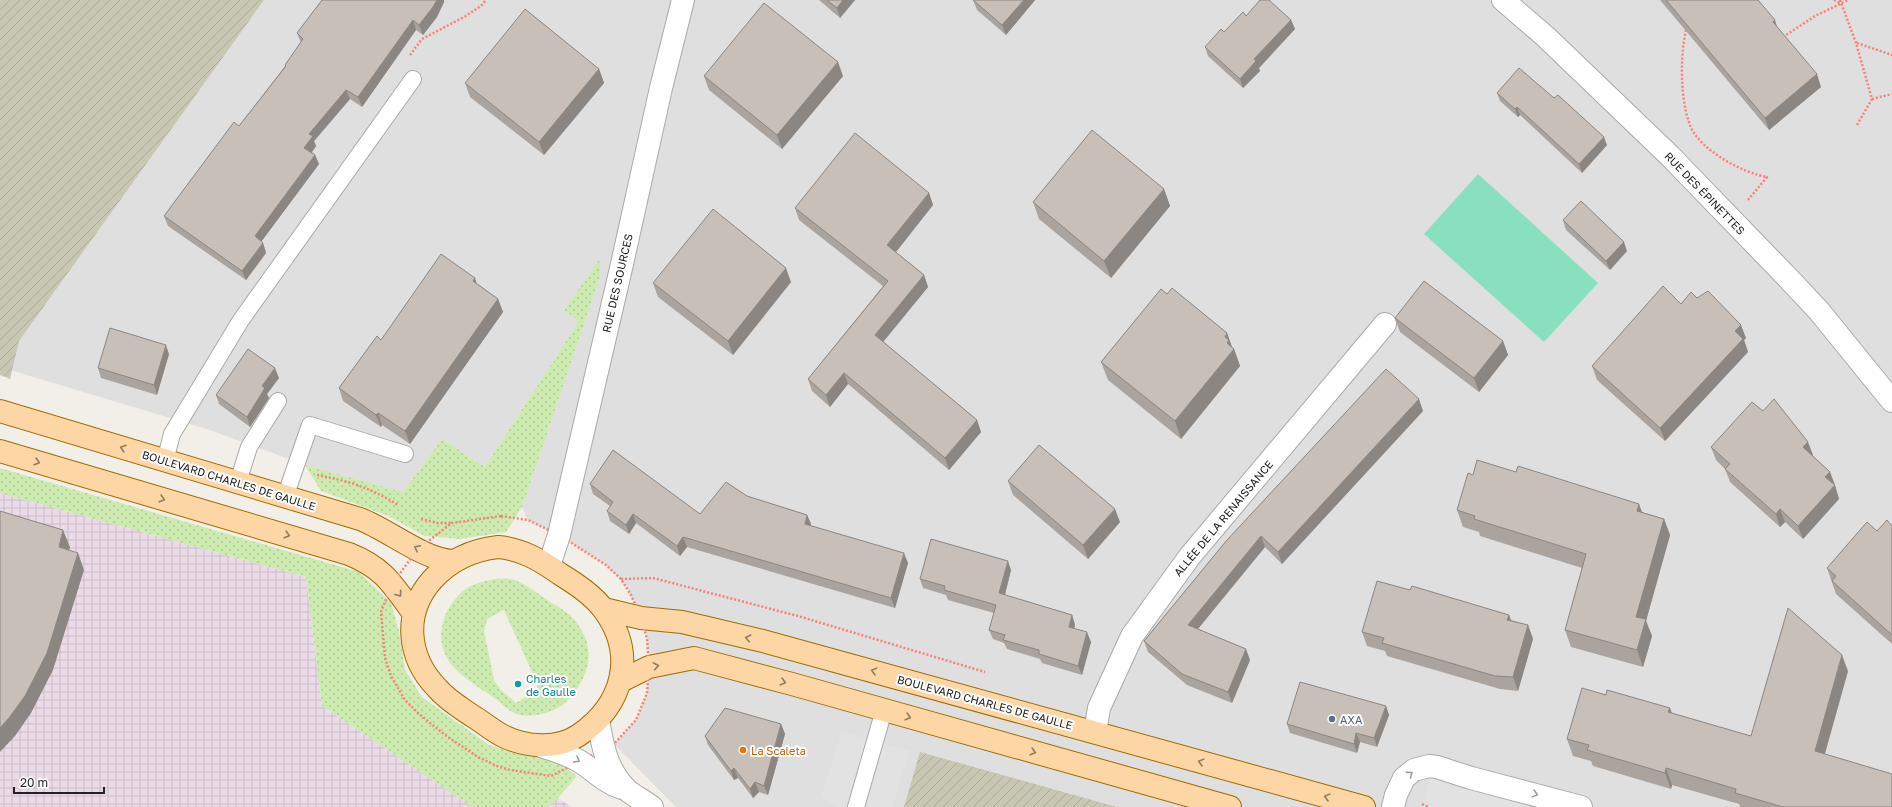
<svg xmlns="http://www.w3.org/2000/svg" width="1892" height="807" font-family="'Golos Text',sans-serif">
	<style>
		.residential { fill: #e0dfdf }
		.industrial { fill: url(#industrial-grid) }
		.construction { fill: url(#construction-furrows) }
		.grass { fill: url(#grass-dots); fill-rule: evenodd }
		.pitch { fill: #88e0be }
		.parking { fill: #e2e2e2 }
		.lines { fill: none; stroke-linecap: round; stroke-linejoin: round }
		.service-casing { stroke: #a9a9a9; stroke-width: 18 }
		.minor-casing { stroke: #a9a9a9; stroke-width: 24 }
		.primary-casing { stroke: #a06b00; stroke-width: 24 }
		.path { stroke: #fa8072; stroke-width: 2.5; stroke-dasharray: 2 2; stroke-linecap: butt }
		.service { stroke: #fff; stroke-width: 16 }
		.minor { stroke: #fff; stroke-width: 22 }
		.primary { stroke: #fcd6a4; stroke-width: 22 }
		.wall { fill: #aba49e }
		.shaded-wall { fill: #8b8681 }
		.building { fill: #c7bfb8; stroke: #8b8681 }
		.oneway { stroke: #8f7c63 }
		.oneway2 { stroke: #9c9c9c }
		.culture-dot { fill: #0f9aa8; stroke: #fff; stroke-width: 1.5 }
		.service-dot { fill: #5c6f8a; stroke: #fff; stroke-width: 1.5 }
		.food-dot { fill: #e8710a; stroke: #fff; stroke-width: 1.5 }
		.labels { text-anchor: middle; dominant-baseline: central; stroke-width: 4; stroke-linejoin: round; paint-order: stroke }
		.street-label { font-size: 11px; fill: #222; stroke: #fff }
		.culture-label { font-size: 11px; fill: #0d838f; stroke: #fff; text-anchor: start }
		.service-label { font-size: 11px; fill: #4e5e75; stroke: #fff; text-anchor: start }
		.food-label { font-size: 11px; fill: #c56008; stroke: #fff; text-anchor: start }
	</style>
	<defs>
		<pattern id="industrial-grid" width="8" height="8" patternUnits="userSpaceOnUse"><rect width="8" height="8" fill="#ebdbe8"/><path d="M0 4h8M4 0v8" fill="none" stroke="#c9bcc7"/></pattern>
		<pattern id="construction-furrows" width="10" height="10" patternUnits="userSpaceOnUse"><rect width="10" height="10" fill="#c7c7b4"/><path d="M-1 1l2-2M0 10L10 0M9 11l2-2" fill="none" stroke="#abab9a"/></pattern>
		<pattern id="grass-dots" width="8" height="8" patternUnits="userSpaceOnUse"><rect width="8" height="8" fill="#cdebb0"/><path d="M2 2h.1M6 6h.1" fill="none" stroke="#b0c997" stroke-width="1.8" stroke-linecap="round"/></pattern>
	</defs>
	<rect width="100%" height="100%" fill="#f2efe9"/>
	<path class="residential" d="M264,0h1628v807h-1216l-62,-63 22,-24 11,-27 2,-26 -2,-28 -6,-21 -10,-23 -10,-16 -15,-14 -47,-30 -31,-15 -6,-13 78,-230v-17l-36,50 15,11 -94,146 -43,-28 -39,53 -98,-27 -95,-35 -210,-63z"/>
	<path class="industrial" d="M0,493l306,84 16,129 150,101h-472z
		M558,798l14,9h-26z"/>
	<path class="construction" d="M0,0h264l-245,341 -9,38 -10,-4z
		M920,752l197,55h-213z"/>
	<path class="grass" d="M600,259v18l-78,230 -16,25 -46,7 -35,-3 -39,-21 -65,-24 -16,-26 98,27 39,-53 43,28 94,-146 -15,-11z
		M0,468l359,104 32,31 8,28 6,39 17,27 67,48 35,11 30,3 23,17 -19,22 -12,9h-74l-150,-101 -16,-129 -306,-84z
		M495,579c7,0 16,-1 22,2 11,5 22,13 33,21 7,4 16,9 22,15 25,28 20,55 -2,81 -11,14 -39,22 -56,15 -6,-3 -12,-9 -17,-13 -13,-9 -27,-18 -39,-28 -4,-4 -9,-10 -11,-14 -14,-24 -1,-55 20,-70 9,-5 18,-7 28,-9zM504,610l33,73v7l-21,13 -15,-13 -7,-10 -10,-49 3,-12z"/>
	<path class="pitch" d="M1478,174l120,109 -54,59 -120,-108z"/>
	<path class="parking" d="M842,732l68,19 -18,56h-54l-17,-11z
		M1431,773l133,34h-142z"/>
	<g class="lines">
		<g class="service-casing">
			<path id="service" d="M165,461l7,-27 69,-114 172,-241
				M238,482l11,-35 29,-46
				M285,497l25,-72 95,29
				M856,807l28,-97"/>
		</g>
		<g class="minor-casing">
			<path id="minor" d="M1503,0l43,37 124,119 119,123 30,32 73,90
				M549,566l10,-31 63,-271 39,-176 22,-88
				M598,719c4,26 9,52 29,71 7,6 17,11 25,17
				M1095,732l4,-24 33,-72 58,-80 195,-232
				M541,746c13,4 26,8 38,15 15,9 26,22 43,27
				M1393,807l3,-12 8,-17 10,-8 15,-4 8,1 34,11 110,29"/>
		</g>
		<g class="primary-casing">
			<path id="primary" d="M0,411l360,108c29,11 62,40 93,42
				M0,451l349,103c35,14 44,31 65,60
				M498,547c24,2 42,13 62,27 16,10 33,21 44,36 33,45 19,95 -25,125 -22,15 -53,12 -76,1 -10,-5 -19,-13 -29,-19 -13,-9 -27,-17 -37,-29 -30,-31 -34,-75 -5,-108 18,-20 39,-30 66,-33z
				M604,609l37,9 41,4 81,19 601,166
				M621,681l28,-14 45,-9 98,26 438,123"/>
		</g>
		<path class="path" d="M1834,0l6,3
			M1840,0l16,43 16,56 -15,26
			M1686,30c-6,27 -6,69 4,95 9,25 53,48 77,52l-19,23
			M1783,37l32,-21 33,-16
			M1857,43l35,12
			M410,55l12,-16 42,-22 17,-11 5,-6
			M1872,99l20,-5
			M317,475c32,6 54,13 81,30
			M501,516l27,4 31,15 47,30 15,14 10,16 10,23 6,21 2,28 -2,26 -11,27 -22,24 -63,32 -41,-6 -13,-4 -19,-9 -33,-22 -27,-22 -13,-13 -14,-24 -6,-18 -4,-46 11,-28 26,-35 34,-26z
			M421,519l17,4h14
			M621,579l32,-1 145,38 187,56
			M1422,804l7,3"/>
		<use href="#service" class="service"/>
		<use href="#minor" class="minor"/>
		<use href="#primary" class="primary"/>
	</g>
	<path class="wall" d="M322,0h122v2l-7,15 -14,18 -7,-5 -54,77 -12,-8 -36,42 2,5 -4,6 3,3 4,9 -58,78 2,1 3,10 -20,27 -78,-54 -4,-10 75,-90 46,-60v-1l16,-22 -4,-10z
		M819,0h36l-15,18z
		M973,0h62l-29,35 -29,-25z
		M1660,0h98l63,87 -52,43z
		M1246,16l45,4 4,9 -36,39 1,3 -17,17 -35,-32 -3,-9z
		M599,69l5,14 -60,72 -74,-58 -5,-14z
		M704,76h139l-61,73 -73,-59z
		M1497,93l110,52 -25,28 -62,-58 -2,2 -18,-16z
		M1164,189l6,17 -59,72 -72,-59 -6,-17z
		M929,193l4,12 -37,47 28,23 4,12 -45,55 94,78 4,12 -32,38 -101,-86 -18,23 -18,-16 -4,-12 75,-93 -84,-66 -4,-12z
		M1563,220l64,31 -17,19 -44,-40z
		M791,282l-58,73 -75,-58 -5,-14z
		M477,284l21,15 5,13 -93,132 -28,-19 -1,2 -38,-26 -4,-13 42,-48z
		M1167,294l60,39 5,14 2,2 6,17 -59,73 -73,-59 -7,-18z
		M1697,298l49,40 -2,2 4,12 -83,89 -68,-61 -5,-14 89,-62z
		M1395,318l108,23 5,14 -29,37 -79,-60z
		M169,354l-12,41 -56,-17 -3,-10z
		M279,378l-12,16 2,4 -19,29 -31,-23 -3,-9z
		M1423,411l-141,153 -17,-17 -67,82 52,31 -18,43 -45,-18 -39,-33 -4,-11 83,-101z
		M1763,411l50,44 -1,1 18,16 9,27 -36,40 -18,-17 -5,5 -50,-45 -5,-13 -9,-9 -5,-13z
		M1473,475l169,37 22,7 6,16 -24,86 6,15 -9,31 -72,-20 -6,-17 17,-62 -102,-32 -1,-4 -16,-5 -6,-17z
		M1008,481l112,41 -32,37 -75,-64z
		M590,484l110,30 47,-18 60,19 4,9 -1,2 98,37 -13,45 -208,-61 -7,9 -44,-33 -7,11 -19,-13 -3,-10 3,-5 -17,-12z
		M1892,526v118l-56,-50 -9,-26 50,-37z
		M1011,570l-6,25 67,20 3,10 -1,4 17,13 -9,33 -40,-12 -2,-4 -33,-10 -3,-6 -11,-4 -4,-9 5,-17 -46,-13 -2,-5 -23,-7 -3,-9z
		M1410,590l99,25 2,5 17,5 5,14 -15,52 -18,-2 -113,-33 -2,-5 -18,-5 -5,-14z
		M1848,671l-23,83 67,53h-152l-1,-3 -67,-19 -1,4 -78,-23 -2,-5 -18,-5 -6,-17 184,-3z
		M1386,706l3,9 -12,32 -17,-5 -3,11 -67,-20 -3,-9z
		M781,724l4,10 -17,61 -9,-3 -6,6 -15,-20 -4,2 -26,-35 -3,-9z"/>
	<path class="shaded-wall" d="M437,0h7v2l-7,15 -14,18 -4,-10z
		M843,0h12l-15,18 -3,-10z
		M1024,0h11l-29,35 -4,-10z
		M413,20l3,10 -54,77 -4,-10z
		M1291,20l4,9 -36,39 1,3 -17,17 -3,-9 14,-20z
		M1775,20l4,13 -6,-11z
		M838,62l5,14 -61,73 -5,-14z
		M599,69l5,14 -60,72 -5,-13z
		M1817,74l4,13 -52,43 -4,-12z
		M346,90l4,9 -36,42 2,5 -8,12 -4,-10 5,-14z
		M1517,107l3,8 -2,2 -3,-8z
		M1604,137l3,8 -25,28 -3,-9z
		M315,155l4,9 -61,82 -3,-10z
		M1164,189l6,17 -59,72 -7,-17z
		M929,193l4,12 -41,52 -5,-12z
		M1624,242l3,9 -17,19 -4,-9z
		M263,243l3,10 -20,27 -4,-9z
		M786,268l5,14 -58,73 -5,-14z
		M924,275l4,12 -49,60 -4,-12z
		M475,278l4,13 -6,-10z
		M498,299l5,13 -93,132 -5,-13z
		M1741,325l5,13 -2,2 4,12 -83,89 -5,-13 75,-97z
		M1227,333l6,17 1,-1 6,17 -59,73 -6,-18z
		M1503,341l5,14 -29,37 -5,-14z
		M166,345l3,9 -12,41 -3,-10z
		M275,368l4,10 -12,16 2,4 -19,29 -3,-10 15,-31z
		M844,373l4,11 -18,23 -4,-12z
		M1419,399l4,12 -141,153 -4,-12z
		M378,413l4,12 -1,2 -5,-12z
		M977,420l4,12 -32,38 -4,-12z
		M1808,442l5,13 -5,6 -5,-14z
		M1830,472l5,13 -10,-8z
		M1835,485l4,14 -36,40 -5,-13z
		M1639,504l6,16 -8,-9z
		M1115,509l5,13 -32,37 -5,-14z
		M1780,509l5,13 -5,5 -4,-13z
		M633,514l3,9 -7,11 -3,-9z
		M807,515l4,9 -3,9 -3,-9z
		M1664,519l6,16 -24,86 6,15 -9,31 -6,-17 -1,-33z
		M63,530l7,17 -5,18 -6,-18z
		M1261,536l4,11 -73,89 -4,-11z
		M683,537l4,10 -7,9 -3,-10z
		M78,553l6,17 -31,100 -22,43 -16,23 -15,16v-24z
		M904,553l4,10 -13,45 -4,-10z
		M1008,561l3,9 -8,32 -4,-9z
		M1072,615l3,10 -3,12 -3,-10z
		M1509,615l5,13 -7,-8z
		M1528,625l5,14 -15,52 -5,-14z
		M1087,632l4,10 -9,33 -4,-9z
		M1246,649l4,11 -18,43 -4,-11z
		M1842,655l6,16 -27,96 -6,-16z
		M1386,706l3,9 -12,32 -3,-9z
		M1670,708l6,16 -8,-12z
		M781,724l4,10 -17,61 -4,-9z
		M1356,733l4,9 -3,11 -3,-9z
		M734,768l4,10 -4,2 -3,-9z
		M1666,768l6,17 -1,4 -6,-16z
		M755,782l4,10 -6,6 -3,-9z"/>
	<path class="building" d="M322,0h115l-4,7 -14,18 -6,-5 -55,77 -12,-7 -37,44 4,2 -9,12 11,7 -60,81 8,7 -21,28 -78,-55 70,-94 5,4 47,-60 -1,-1 18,-26 -6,-6z
		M827,0h16l-6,8z
		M973,0h51l-22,25z
		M1260,0h9l22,20 -37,39 2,2 -16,18 -35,-32 16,-18 3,3 19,-20 3,4z
		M1666,0h92l17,20 -2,2 44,52 -52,44z
		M764,3l74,59 -61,73 -73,-59z
		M525,9l74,60 -60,73 -74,-59z
		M1519,68l35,30 4,-3 46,42 -25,27 -62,-57 -2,2 -18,-16z
		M1092,130l72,59 -60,72 -71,-59z
		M855,133l74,60 -42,52 37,30 -49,60 102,85 -32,38 -101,-85 -18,22 -18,-16 80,-98 -93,-73z
		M1581,201l43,41 -18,19 -43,-41z
		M713,209l73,59 -58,73 -75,-58z
		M441,254l34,24 -2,3 25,18 -93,132 -27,-18 -2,2 -37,-27 38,-52 4,4z
		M1424,281l79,60 -29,37 -79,-60z
		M1663,286l18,18 10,-12 6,6 11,-7 33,34 -6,6 8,8 -83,89 -68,-62z
		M1172,288l55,45 -2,4 4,3 -2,3 7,6 -59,72 -74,-59 60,-73 6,5z
		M110,328l56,17 -12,40 -56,-17z
		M248,349l27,19 -13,18 3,2 -18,29 -31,-22z
		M1386,369l33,30 -141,153 -17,-16 -73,89 58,24 -18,43 -46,-18 -38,-33 83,-101z
		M1774,399l34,43 -5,5 27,25 -5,5 10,8 -37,41 -18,-17 -4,5 -51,-45 5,-5 -19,-17 41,-45 11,9z
		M1039,445l76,64 -32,36 -75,-64z
		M613,450l87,64 26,-32 21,14 60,19 -2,9 99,29 -13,45 -208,-61 -6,9 -44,-32 -7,11 -19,-14 6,-9 -23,-18z
		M1477,460l39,12 2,-6 121,38 -2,7 27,8 -28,98 10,2 -9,31 -72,-20 21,-76 -112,-35 1,-3 -18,-6 11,-37 5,2z
		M0,511l63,19 -4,17 19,6 -31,100 -22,43 -16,22 -9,10z
		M1887,520l5,6v109l-60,-54 4,-5 -9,-8 40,-46 10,9z
		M931,539l77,22 -9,32 73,22 -3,12 18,5 -9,34 -39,-12v-4l-36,-10 2,-5 -16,-5 7,-25 -52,-15 1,-4 -25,-7z
		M1377,581l33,9 2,-4 97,29 -2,5 21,5 -15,52 -18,-1 -113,-33 2,-5 -22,-6z
		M1788,608l54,47 -27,96 77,23v33h-109l-48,-14 1,-4 -70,-21 -1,5 -78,-23 2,-5 -22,-6 15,-51 24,7 1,-5 63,18 -2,4 83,24z
		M1300,682l86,24 -12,32 -18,-5 -2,11 -67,-20z
		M725,708l56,16 -17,62 -9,-4 -5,7 -16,-21 -3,3 -26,-35z"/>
	<defs><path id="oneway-chevron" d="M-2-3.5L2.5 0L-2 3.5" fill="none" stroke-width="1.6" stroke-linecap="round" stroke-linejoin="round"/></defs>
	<g class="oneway">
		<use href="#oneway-chevron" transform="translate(123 448) rotate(-163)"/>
		<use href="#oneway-chevron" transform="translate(37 462) rotate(16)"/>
		<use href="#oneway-chevron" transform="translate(162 499) rotate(16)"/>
		<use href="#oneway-chevron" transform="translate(287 535) rotate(16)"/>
		<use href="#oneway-chevron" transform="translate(417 548) rotate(-153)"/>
		<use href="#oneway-chevron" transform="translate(399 594) rotate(54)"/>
		<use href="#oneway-chevron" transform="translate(748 638) rotate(-167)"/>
		<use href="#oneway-chevron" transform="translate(656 666) rotate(-11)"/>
		<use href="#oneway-chevron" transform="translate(874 671) rotate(-165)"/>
		<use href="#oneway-chevron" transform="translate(783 682) rotate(15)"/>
		<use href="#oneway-chevron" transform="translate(908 717) rotate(16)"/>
		<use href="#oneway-chevron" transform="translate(1033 752) rotate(16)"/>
		<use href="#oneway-chevron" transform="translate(1201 762) rotate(-165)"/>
		<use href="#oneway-chevron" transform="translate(1327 797) rotate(-165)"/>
	</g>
	<g class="oneway2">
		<use href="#oneway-chevron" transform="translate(577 760) rotate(30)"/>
		<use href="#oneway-chevron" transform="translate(1410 774) rotate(-36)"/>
		<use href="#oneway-chevron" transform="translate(1535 794) rotate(15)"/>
	</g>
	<circle class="culture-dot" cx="518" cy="684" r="4"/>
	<circle class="service-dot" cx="1332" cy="719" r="4"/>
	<circle class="food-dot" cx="743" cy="750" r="4"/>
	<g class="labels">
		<g class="street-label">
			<text transform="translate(1705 193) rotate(46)">RUE DES ÉPINETTES</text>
			<text transform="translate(617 283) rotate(-77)">RUE DES SOURCES</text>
			<text transform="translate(229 480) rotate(17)">BOULEVARD CHARLES DE GAULLE</text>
			<text transform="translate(1223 518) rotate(-50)">ALLÉE DE LA RENAISSANCE</text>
			<text transform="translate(985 702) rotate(15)">BOULEVARD CHARLES DE GAULLE</text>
		</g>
		<g class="culture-label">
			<text x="526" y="678">Charles<tspan x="526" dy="13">de Gaulle</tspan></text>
		</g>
		<g class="service-label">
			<text x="1340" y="719">AXA</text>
		</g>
		<g class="food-label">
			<text x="751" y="750">La Scaleta</text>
		</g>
	</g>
	<path d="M14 787v6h90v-6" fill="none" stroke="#222222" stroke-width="2"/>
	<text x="20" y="787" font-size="12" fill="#222222" stroke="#ffffff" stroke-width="3" paint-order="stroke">20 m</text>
</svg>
